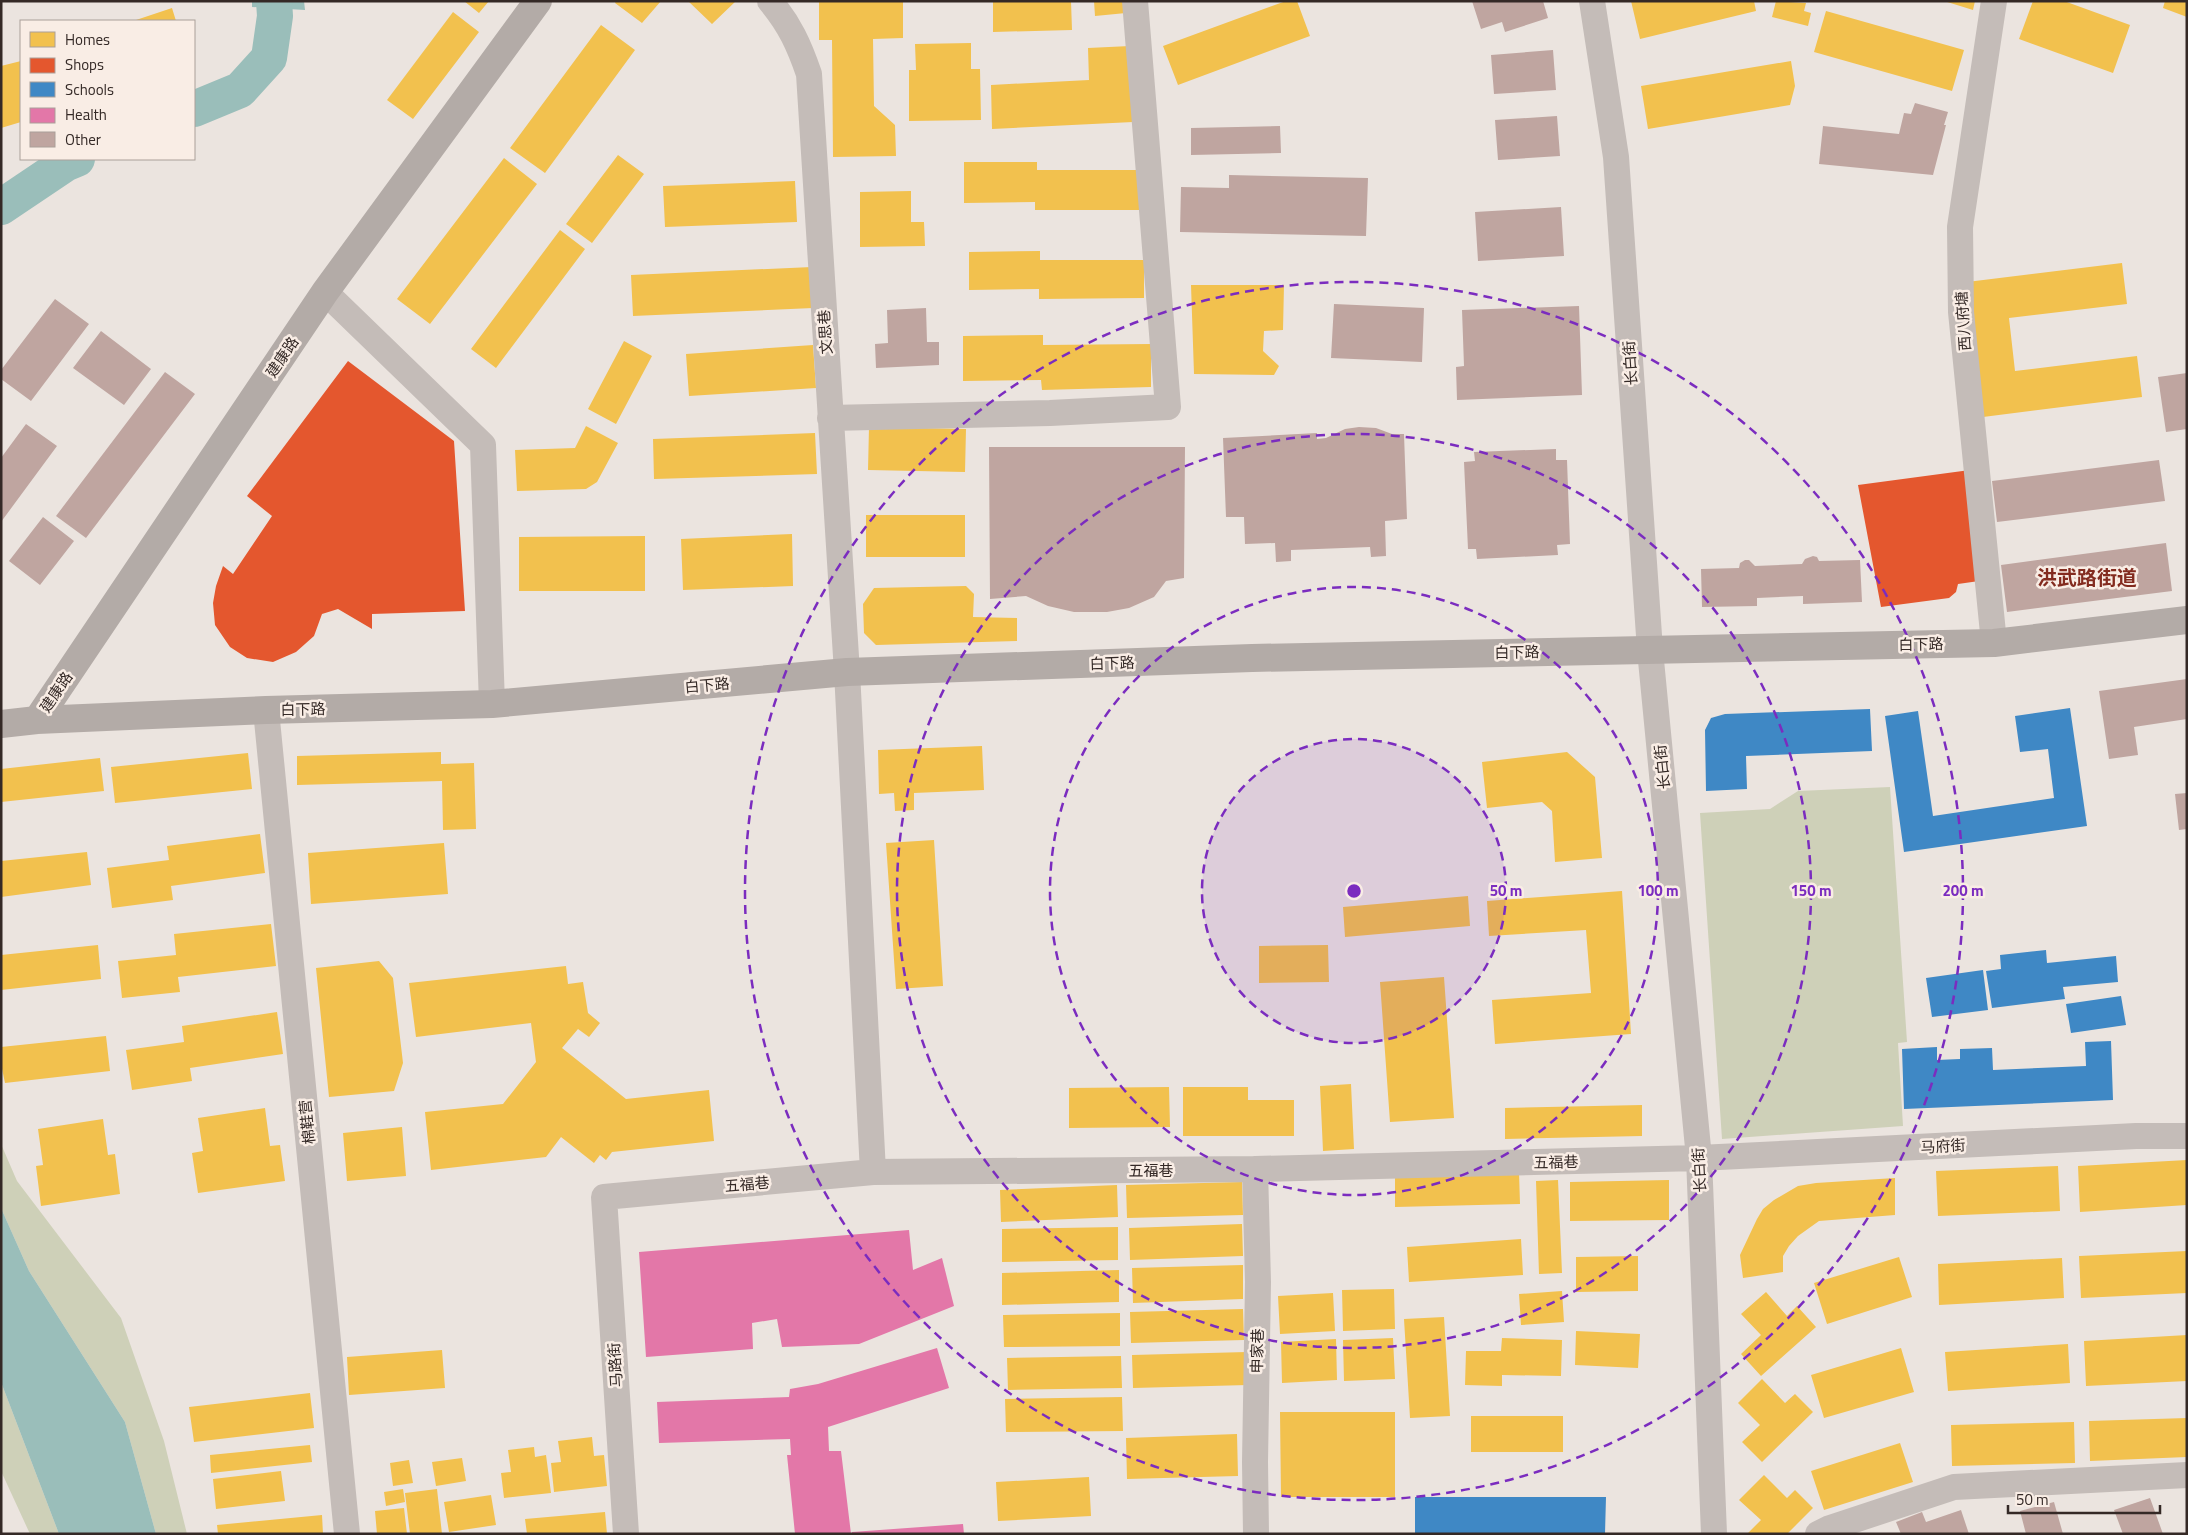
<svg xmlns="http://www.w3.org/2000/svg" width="2188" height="1535" font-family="'Titillium Web','Noto Sans SC',sans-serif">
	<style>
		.green { fill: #ced0b8 }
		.water { fill: #9abeba }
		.homes { fill: #f2c14e }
		.shops { fill: #e4572e }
		.schools { fill: #3f88c5 }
		.health { fill: #e377a8 }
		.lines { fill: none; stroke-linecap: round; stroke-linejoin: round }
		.river { stroke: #9abeba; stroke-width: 36 }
		.building { fill: #bfa5a0 }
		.minor { stroke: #c4bcb8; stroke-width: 26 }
		.major { stroke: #b3aba7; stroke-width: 28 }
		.ring { fill: none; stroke: #7b2cbf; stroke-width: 2.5; stroke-dasharray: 9 6 }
		.labels { text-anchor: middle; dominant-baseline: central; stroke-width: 5; stroke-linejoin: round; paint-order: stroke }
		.street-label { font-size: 15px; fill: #342926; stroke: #f9ede5 }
		.district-label { font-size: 20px; font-weight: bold; fill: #832b1f; stroke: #f9ede5 }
		.centre { fill: #7b2cbf; stroke: #f9ede5; stroke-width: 2.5 }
		.ring-label { font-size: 15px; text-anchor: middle; font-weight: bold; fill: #7b2cbf; stroke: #f9ede5; stroke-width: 5; stroke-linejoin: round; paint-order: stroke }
	</style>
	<rect width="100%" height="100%" fill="#ebe4df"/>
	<path class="green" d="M1890,787l17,255 -9,1 5,83 -181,13 -22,-326 70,-4 28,-18z
		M1,1144l16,37 104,137 43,123 23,93h-31l-31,-112 -96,-151 -28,-63z
		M1,1382l58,152h-29l-29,-63z"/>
	<path class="water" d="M252,1h52l1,9 -53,-3z
		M1,1208l28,63 96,151 31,112h-97l-58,-152z"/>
	<path class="homes" d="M464,1h25l-10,12z
		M616,1h45l-19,22 -27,-20z
		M688,1h48l-24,23z
		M819,1h84v37l-30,1 1,67 21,19 1,31 -63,1 -1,-117h-13z
		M993,1h78l1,29 -79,2z
		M1094,1h31l1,12 -31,3z
		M1286,1h11l13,35 -132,49 -15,-39z
		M1631,1h123l2,10 -116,28z
		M1776,1l30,2 -2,8 7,2 -3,13 -36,-9z
		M1944,1h31l-2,9z
		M2033,1h31l66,24 -17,48 -94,-34z
		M2165,1h22v16l-24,-9z
		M172,8l4,13h-43z
		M1826,11l138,39 -12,41 -138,-39z
		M453,12l26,20 -66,87 -26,-19z
		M601,25l34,25 -90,123 -35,-25z
		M971,43v26h9l1,51 -72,1v-51h7l-1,-26z
		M1130,46l3,76 -141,7 -1,-44 98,-5 -1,-32z
		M21,61v61l-20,6v-62z
		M1791,61l4,25 -5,19 -142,24 -7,-43z
		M618,155l26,19 -52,69 -26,-19z
		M504,158l33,26 -107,140 -33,-25z
		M964,162h73v8h104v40h-106v-8l-71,1z
		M795,181l2,41 -132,5 -2,-41z
		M911,191v31h13l1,24 -65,1v-55z
		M560,230l25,19 -89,119 -25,-19z
		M1040,251v9h104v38l-105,1v-10l-70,1v-38z
		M2122,263l5,41 -118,14 6,53 122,-15 5,41 -159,20 -16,-135z
		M812,267l1,41 -180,8 -2,-41z
		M1191,285h93l-1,45 -19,1 -1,20 16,15 -5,9 -80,-1z
		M1043,335v10l108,-1v43l-109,3 -1,-10 -78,1v-45z
		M624,341l28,15 -36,68 -28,-15z
		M813,345l3,43 -127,8 -3,-42z
		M586,426l32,17 -21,39 -11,7 -69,2 -2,-41 60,-2z
		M869,427l97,2 -1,43 -97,-2z
		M815,433l2,41 -163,5 -1,-40z
		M866,515h99v42h-99z
		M792,534l1,52 -110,4 -2,-51z
		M645,536v55h-126v-54z
		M966,586l8,8 -1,23 44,1v23l-141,4 -12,-12 -1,-29 11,-16z
		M982,746l2,44 -70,3v17l-19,1 -1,-18 -15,1 -1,-44z
		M441,752v12l33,-1 2,66 -33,1 -1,-49 -145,4v-29z
		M1567,752l28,25 7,81 -47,4 -3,-51 -10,-9 -55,6 -5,-46z
		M248,753l4,36 -137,14 -4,-36z
		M100,758l4,33 -103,11v-33z
		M260,834l5,39 -94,13 2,14 -61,8 -5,-40 62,-8 -2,-14z
		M934,840l9,146 -47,3 -10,-146z
		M444,843l4,51 -137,10 -3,-51z
		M87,852l4,33 -90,12v-36z
		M1622,891l9,143 -136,10 -3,-44 99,-7 -5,-63 -97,6 -2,-35z
		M1468,896l2,30 -125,11 -2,-30z
		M271,924l5,42 -98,11 2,15 -58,6 -4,-37 58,-6 -2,-21z
		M98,945l3,34 -100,11v-35z
		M1328,945l1,37 -70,1v-37z
		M379,961l14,17 10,85 -9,28 -65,6 -13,-129z
		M566,966l2,18 15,-2 5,31 12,10 -11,14 -11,-8 -16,19 64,51 83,-9 5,51 -102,11 -6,8 -6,-5 -6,8 -33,-26 -15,20 -115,13 -6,-58 78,-8 33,-42 -5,-39 -115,14 -7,-54z
		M1444,977l10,141 -64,4 -10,-140z
		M277,1012l6,42 -93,14 2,13 -60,9 -6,-40 58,-8 -2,-16z
		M106,1036l4,35 -105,12 -4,-19v-17z
		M1351,1084l3,65 -31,2 -3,-65z
		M1169,1087l1,40 -101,1v-40z
		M1183,1087h65v13h46v36h-111z
		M1642,1105v31l-137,3v-31z
		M265,1108l5,38 10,-1 5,36 -87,12 -6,-40 11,-2 -5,-33z
		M103,1119l5,36 7,-1 5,40 -79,12 -5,-40 7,-1 -5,-36z
		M402,1127l4,49 -59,5 -4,-48z
		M2187,1160v45l-107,7 -2,-46z
		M2058,1166l2,45 -122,5 -2,-45z
		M1519,1172l1,32 -125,3v-32z
		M1895,1178v37l-76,6 -21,15 -9,10 -6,10v16l-40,6 -3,-23 17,-36 6,-10 11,-9 24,-14 18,-3z
		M1558,1180l4,93 -23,1 -3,-93z
		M1669,1180v40l-99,1v-39z
		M1242,1182l1,33 -116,3 -1,-33z
		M1117,1185l1,32 -117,5 -1,-32z
		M1242,1224l1,32 -113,4 -1,-32z
		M1118,1227v33l-116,2v-33z
		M1521,1239l2,36 -114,7 -2,-35z
		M2187,1251v42l-106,5 -2,-42z
		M1638,1256v35l-62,1v-35z
		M1899,1257l13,40 -85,27 -13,-41z
		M2062,1258l2,40 -125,7 -1,-41z
		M1243,1265v34l-110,4 -1,-35z
		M1119,1270v32l-117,3v-32z
		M1394,1289l1,40 -52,2 -1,-41z
		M1562,1291l2,31 -43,3 -2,-31z
		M1766,1292l21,24 10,-10 19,21 -55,49 -20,-22 20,-19 -20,-21z
		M1333,1293l2,38 -55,3 -2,-38z
		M1243,1309l1,31 -113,3 -1,-31z
		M1120,1313v33l-116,1 -1,-32z
		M1444,1317l6,99 -40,2 -6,-99z
		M1576,1331l64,3 -2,34 -63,-3z
		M2187,1335v46l-101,5 -2,-45z
		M1393,1338l2,41 -51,2 -1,-41z
		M1502,1338l60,2 -1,36 -59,-1v11l-37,-1 1,-34h35z
		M1336,1339l1,41 -55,3 -1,-41z
		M2068,1344l2,39 -122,8 -3,-39z
		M1901,1348l13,44 -90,26 -13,-43z
		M442,1350l3,38 -96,7 -2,-38z
		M1247,1352l1,33 -115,3 -1,-33z
		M1121,1356l1,32 -114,2 -1,-32z
		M1762,1379l23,24 10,-9 18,18 -51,50 -20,-20 18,-17 -22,-22z
		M310,1393l4,35 -120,14 -5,-35z
		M1122,1397l1,34 -117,1 -1,-33z
		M1280,1412h115v85h-114z
		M1471,1416h92v36h-92z
		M2187,1418v39l-97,4 -1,-40z
		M2074,1422l1,41 -123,3 -1,-41z
		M1237,1434l1,42 -111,3 -1,-41z
		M592,1437l2,19 10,-1 3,31 -53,6 -3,-29 10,-1 -3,-21z
		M1900,1443l13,39 -89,28 -13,-39z
		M310,1445l2,17 -101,11 -1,-18z
		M534,1447l1,10 11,-2 5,38 -47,5 -3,-25 10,-1 -3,-22z
		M462,1458l4,23 -30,5 -4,-24z
		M409,1460l4,23 -20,3 -3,-23z
		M281,1471l4,30 -69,8 -3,-30z
		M1764,1475l23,23 8,-8 18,18 -26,26h-40l14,-14 -22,-20z
		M1089,1477l2,39 -93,5 -2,-39z
		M403,1489l2,13 -19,4 -2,-14z
		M437,1489l5,45h-32l-5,-41z
		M491,1495l5,30 -47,7 -5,-30z
		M404,1508l3,26h-30l-2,-23z
		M605,1512l2,22h-80l-2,-15z
		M322,1515l1,19h-105l-1,-9z"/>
	<path class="shops" d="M348,361l106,80 11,170 -93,3v15l-34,-20 -16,5 -8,22 -18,16 -23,10 -26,-4 -17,-11 -15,-22 -2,-22 3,-17 7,-20 10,8 39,-58 -25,-20z
		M1970,470l9,111 -21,3 -2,8 -7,6 -68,9 -23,-122z"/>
	<path class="schools" d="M2070,708l17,118 -183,26 -19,-136 33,-5 15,105 121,-18 -6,-49 -28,3 -5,-36z
		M1870,709l2,42 -126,5 1,33 -41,2 -1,-61 6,-12 14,-4z
		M2046,950l1,13 69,-7 2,26 -55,5 2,12 -73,9 -6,-37 15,-2 -1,-14z
		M1983,970l5,40 -56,7 -6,-39z
		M2121,996l5,29 -55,8 -5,-29z
		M2111,1041l2,59 -209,9 -2,-60 35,-2v13l23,-1v-10l32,-1 1,22 93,-4 -1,-24z
		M1415,1497h191l-1,37h-190z"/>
	<path class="health" d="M909,1230l4,40 29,-12 12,48 -95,38 -77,3 -5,-28 -25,4 1,26 -107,8 -7,-105z
		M937,1348l12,40 -121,39 1,24h12l10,83h-56l-8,-79h4l-1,-16 -131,4 -2,-41 132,-5 1,-8 28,-5z
		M963,1524l1,10h-112v-2z"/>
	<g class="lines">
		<path class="river" d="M194,109l46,-19 29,-32 6,-42 -1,-15
			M1,207l64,-43 12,-5"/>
	</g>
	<path class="building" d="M1472,1h71l5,17 -43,14 -3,-10 -21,7z
		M1553,50l3,40 -62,4 -3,-39z
		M1915,103l33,9 -4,13h2l-13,50 -114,-11 4,-38 76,8 5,-21 7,1z
		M1557,116l3,40 -62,4 -3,-40z
		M1280,126l1,27 -90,2v-27z
		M1229,175l139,3 -2,58 -186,-4 1,-45 48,1z
		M1561,207l3,49 -86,5 -3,-49z
		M55,299l34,25 -58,77 -30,-22v-9z
		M1334,304l90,4 -2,54 -91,-4z
		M1579,306l3,89 -125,5 -1,-33 8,-1 -2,-56z
		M926,308l1,34h12v23l-63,3 -1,-24 13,-1 -1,-33z
		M101,331l50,38 -27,36 -51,-37z
		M165,372l30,22 -109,144 -30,-22z
		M2187,373v56l-21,3 -8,-55z
		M26,424l31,22 -56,76v-64z
		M1359,427l17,1 16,6h12l3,85 -22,2 1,35 -15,1 -1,-10 -79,3v11l-15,1 -1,-19 -30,1 -1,-27h-18l-3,-79 94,-5v6l9,-1 19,-9z
		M989,447h196l-1,131 -18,3 -12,16 -25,11 -22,4h-33l-26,-6 -22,-10 -36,3z
		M1556,449v11h11l3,84 -13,1 1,10 -81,4 -1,-10h-8l-4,-87 11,-1 -1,-9z
		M2159,460l6,41 -168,21 -5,-41z
		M43,517l31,24 -34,44 -31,-24z
		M2166,543l6,48 -165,21 -6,-47z
		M1813,556l4,1 2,4 41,-1 2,42 -59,2v-8l-46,2v8l-55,1 -1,-38 38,-1 1,-5 5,-3h4l6,6 47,-2 3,-5z
		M2187,679v40l-53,8 4,28 -29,4 -10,-68z
		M2187,793v36l-8,1 -4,-36z
		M2150,1498l13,36h-40l-9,-24z
		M2054,1502l9,32h-37l-6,-23z
		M1961,1510l8,24h-68l-5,-12 26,-10 4,10z"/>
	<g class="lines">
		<path class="minor" d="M770,1c20,24 29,44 39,73l38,598 26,500
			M1592,1l24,156 34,493 49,508 15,376
			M325,292l158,153 9,259
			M830,418l220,-5 118,-6 -33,-406
			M1994,643l-33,-331 -1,-85 34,-226
			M266,710l81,824
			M1255,1169l3,113 -3,180 1,72
			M626,1534l-22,-337 269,-25 382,-3 444,-11 437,-22h51
			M1818,1534l12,-6 124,-41 233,-12"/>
		<path class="major" d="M37,720l288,-428 213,-291
			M1,724l36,-4 229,-10 226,-6 355,-32 405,-14 742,-15 193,-23"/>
	</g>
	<circle cx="1354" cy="891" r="152" fill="#7b2cbf" fill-opacity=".12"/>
	<g class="ring">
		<circle cx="1354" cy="891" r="152"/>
		<circle cx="1354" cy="891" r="304"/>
		<circle cx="1354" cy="891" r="457"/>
		<circle cx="1354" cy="891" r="609"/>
	</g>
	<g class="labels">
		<g class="street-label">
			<text transform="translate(1963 321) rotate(-94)">西八府塘</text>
			<text transform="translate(825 332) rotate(-94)">文思巷</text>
			<text transform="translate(282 357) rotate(-56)">建康路</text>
			<text transform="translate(1630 363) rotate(-94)">长白街</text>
			<text transform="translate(1921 644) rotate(-1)">白下路</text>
			<text transform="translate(1517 652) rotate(-1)">白下路</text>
			<text transform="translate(1112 663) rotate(-2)">白下路</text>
			<text transform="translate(707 685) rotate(-5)">白下路</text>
			<text transform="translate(56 692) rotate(-56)">建康路</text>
			<text transform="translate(303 709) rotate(-1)">白下路</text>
			<text transform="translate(1662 767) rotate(-96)">长白街</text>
			<text transform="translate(307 1122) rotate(-96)">棉鞋营</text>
			<text transform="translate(1943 1146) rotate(-3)">马府街</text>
			<text transform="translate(1556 1162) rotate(-1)">五福巷</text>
			<text x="1151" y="1170">五福巷</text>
			<text transform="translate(1699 1170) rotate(-93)">长白街</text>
			<text transform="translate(747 1184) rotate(-5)">五福巷</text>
			<text transform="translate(1257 1351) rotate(-89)">申家巷</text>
			<text transform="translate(615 1365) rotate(-94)">马路街</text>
		</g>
		<g class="district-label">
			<text x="2087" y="577">洪武路街道</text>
		</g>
	</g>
	<circle cx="1354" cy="891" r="8" class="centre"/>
	<g class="ring-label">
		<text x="1506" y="896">50 m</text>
		<text x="1658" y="896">100 m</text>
		<text x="1811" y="896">150 m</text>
		<text x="1963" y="896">200 m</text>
	</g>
	<rect width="2188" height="1535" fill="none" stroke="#342926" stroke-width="5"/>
	<rect x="20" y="20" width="175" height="140" fill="#f9ede5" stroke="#aa9f99"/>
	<rect x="30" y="32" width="25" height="15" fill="#f2c14e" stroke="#aa9f99"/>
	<text x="65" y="45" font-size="15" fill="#342926">Homes</text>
	<rect x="30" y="58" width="25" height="15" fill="#e4572e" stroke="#aa9f99"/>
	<text x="65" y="70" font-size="15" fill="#342926">Shops</text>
	<rect x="30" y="82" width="25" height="15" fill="#3f88c5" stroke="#aa9f99"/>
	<text x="65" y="95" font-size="15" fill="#342926">Schools</text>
	<rect x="30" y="108" width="25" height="15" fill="#e377a8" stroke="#aa9f99"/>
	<text x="65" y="120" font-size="15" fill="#342926">Health</text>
	<rect x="30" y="132" width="25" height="15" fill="#bfa5a0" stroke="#aa9f99"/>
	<text x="65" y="145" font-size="15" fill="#342926">Other</text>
	<path d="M2008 1505v8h152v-8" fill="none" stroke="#342926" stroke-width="2.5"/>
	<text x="2016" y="1505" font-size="15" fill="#342926" stroke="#f9ede5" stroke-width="4" paint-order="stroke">50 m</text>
</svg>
